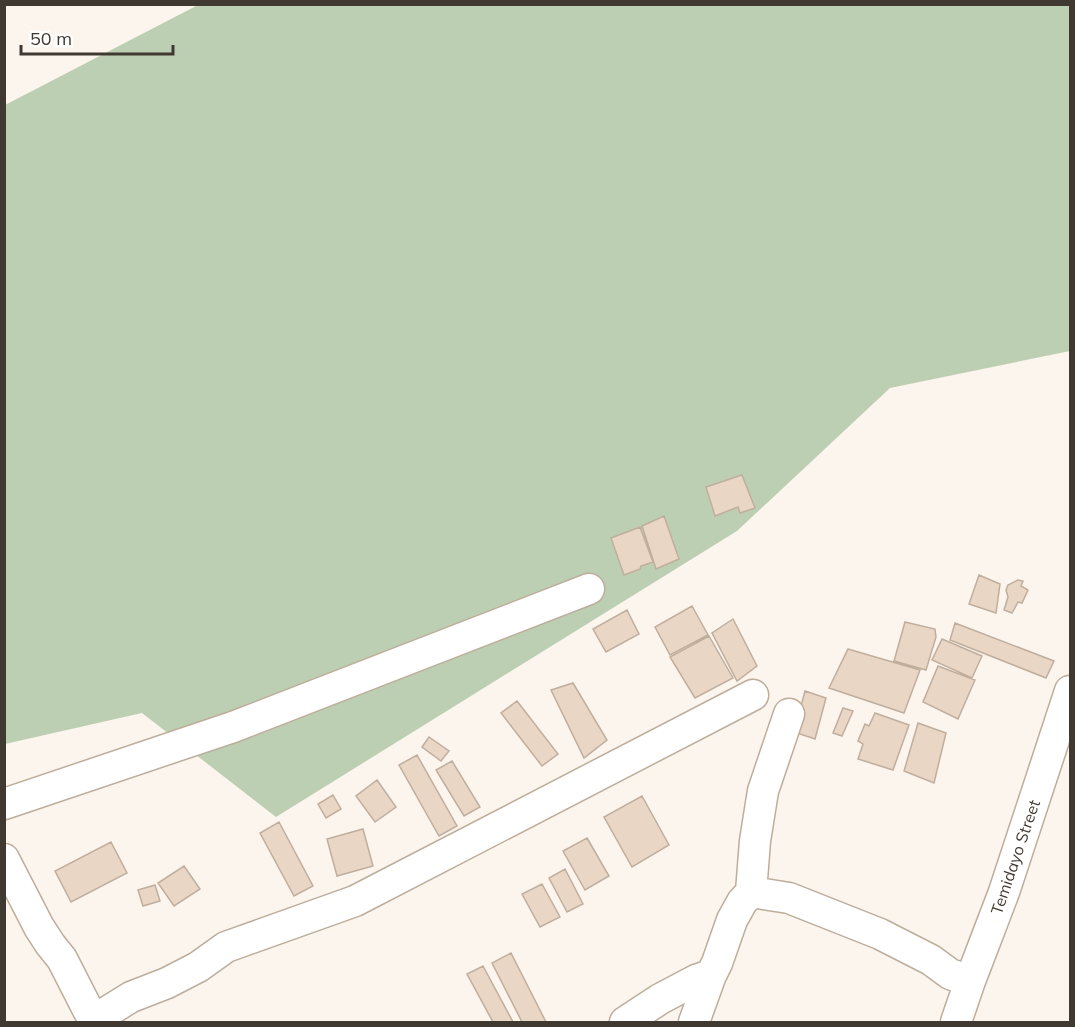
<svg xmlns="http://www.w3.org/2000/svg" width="1075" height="1027" font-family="Mulish,sans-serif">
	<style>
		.forest { fill: #bdcfb2 }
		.building { fill: #e9d6c5; stroke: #c0ae9d; stroke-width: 1.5 }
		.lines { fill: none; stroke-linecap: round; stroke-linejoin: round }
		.minor-casing { stroke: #bdad9b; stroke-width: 33 }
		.minor { stroke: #fff; stroke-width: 30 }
		.labels { text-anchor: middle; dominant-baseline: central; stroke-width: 4.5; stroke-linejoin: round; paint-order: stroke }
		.street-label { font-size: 16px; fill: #403932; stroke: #fff }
	</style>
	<rect width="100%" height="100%" fill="#fcf5ee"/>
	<path class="forest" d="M198,5h872v346l-180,37 -153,143 -461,286 -134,-104 -137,31v-639z"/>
	<path class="building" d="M742,475l13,33 -15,5 -2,-6 -23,9 -9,-29z
		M664,516l15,43 -23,10 -14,-43z
		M640,527l13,35 -12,4 -1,3 -16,6 -13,-37z
		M979,575l21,9 -4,29 -27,-9z
		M1018,580l5,1 -2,5 7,4 -6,13 -4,-1 -6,11 -8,-3 4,-13 -2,-7 2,-5z
		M692,606l16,29 -38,20 -15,-28z
		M627,610l12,24 -33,18 -13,-23z
		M733,619l24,47 -20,15 -25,-48z
		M905,622l30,7 1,8 -10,33 -32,-9z
		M955,623l99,38 -8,17 -96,-38z
		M709,636l24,42 -38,20 -25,-41z
		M942,639l40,17 -10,22 -40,-18z
		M848,649l72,21 -16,43 -75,-25z
		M938,666l37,14 -17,39 -35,-17z
		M573,683l34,57 -23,18 -33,-68z
		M805,691l21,7 -11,41 -21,-7z
		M517,701l41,53 -16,12 -41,-53z
		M843,708l10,3 -11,25 -9,-3z
		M875,713l34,12 -16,45 -35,-11 5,-15 -5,-3 7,-17 4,2z
		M918,723l28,10 -12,50 -30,-12z
		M429,737l20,14 -8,10 -19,-14z
		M417,755l40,71 -18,10 -40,-71z
		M452,761l28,46 -16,9 -28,-46z
		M377,780l19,27 -21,15 -19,-26z
		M333,795l8,14 -15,9 -8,-14z
		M642,796l27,49 -37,22 -28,-50z
		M279,822l34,64 -19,10 -34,-63z
		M363,829l10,37 -36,10 -10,-37z
		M587,838l22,38 -24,14 -22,-39z
		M111,842l16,31 -56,29 -16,-31z
		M184,866l16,23 -26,17 -16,-23z
		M565,869l18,35 -16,8 -18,-34z
		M542,884l18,33 -20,10 -18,-33z
		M155,885l5,16 -17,5 -5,-16z
		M511,953l35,69h-24l-30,-59z
		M483,966l30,56h-20l-26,-48z"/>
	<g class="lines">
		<g class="minor-casing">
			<path id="minor" d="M4,804l229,-77 356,-138
				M4,859l35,68 11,17 12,15 25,49 8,14
				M751,892l38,6 91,36 51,26 19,14 20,7
				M94,1020l37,-23 36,-14 31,-16 28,-20 129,-46 398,-206
				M625,1022l35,-23 36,-19 15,-5 6,-12 15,-43 10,-18 9,-10 4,-51 8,-50 26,-77
				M694,1022l17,-47
				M956,1022l14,-41 34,-89 66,-201"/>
		</g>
		<use href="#minor" class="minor"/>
	</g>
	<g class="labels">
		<g class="street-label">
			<text transform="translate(1015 857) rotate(-71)">Temidayo Street</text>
		</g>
	</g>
	<rect width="1075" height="1027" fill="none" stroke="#403932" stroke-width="12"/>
	<path d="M21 45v9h152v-9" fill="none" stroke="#403932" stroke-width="3"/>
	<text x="30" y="45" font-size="18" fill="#403932" stroke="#ffffff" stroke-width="4.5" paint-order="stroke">50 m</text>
</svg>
